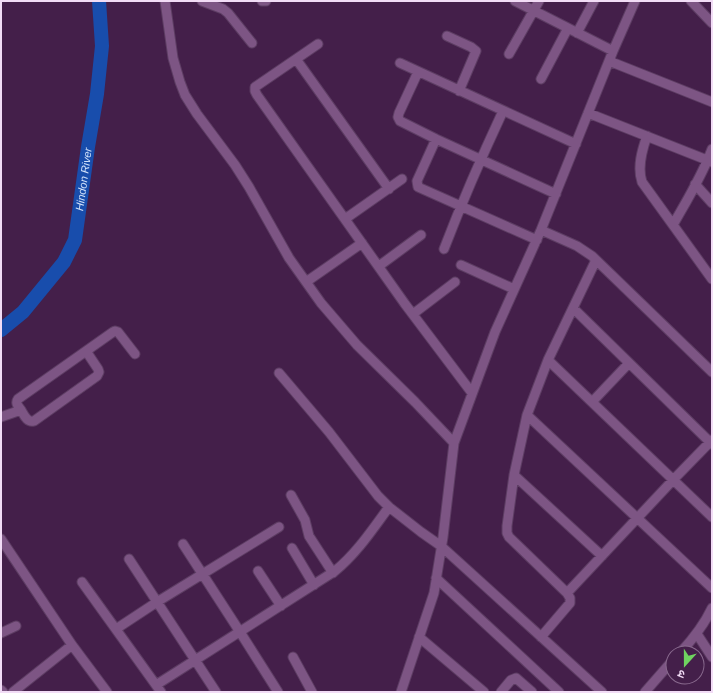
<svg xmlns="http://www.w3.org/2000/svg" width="713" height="693" font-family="Helvetica,'Noto Sans Devanagari',sans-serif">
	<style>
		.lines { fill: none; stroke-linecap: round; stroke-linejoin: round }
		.river { stroke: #184dac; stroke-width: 14 }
		.minor-casing { stroke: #5d3d63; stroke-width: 11 }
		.minor { stroke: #7d5584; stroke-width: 9 }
		.labels { text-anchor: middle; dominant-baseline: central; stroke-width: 3; stroke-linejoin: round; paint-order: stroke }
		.water-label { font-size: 11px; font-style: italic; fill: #d1e1fa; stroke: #441f4a }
	</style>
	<rect width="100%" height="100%" fill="#441f4a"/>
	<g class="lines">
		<path class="river" id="s1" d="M1,330l22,-18 41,-50 11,-22 13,-93 9,-53 5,-48 -3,-45"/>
		<g class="minor-casing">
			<path id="minor" d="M165,1l8,57 7,24 5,13 12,19 38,51 14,22 40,71 32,45 36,42 58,57 39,41
				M202,1l21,8 5,4 24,30
				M262,1h4
				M515,1l98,50
				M691,1l21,22
				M577,33l17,-32
				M447,36l24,11 5,4 -17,40
				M318,44l-60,41 -3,2v4l2,4 148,209 67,89
				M509,54l30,-53
				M296,59l93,130
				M609,61l103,41
				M400,63l176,81
				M418,72l-19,41 -1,4 2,4 36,18 120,55
				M541,79l27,-51
				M588,113l124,49
				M647,136c-5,14 -10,31 -5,46l70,97
				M436,139l-19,42 1,6 119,53
				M695,184l17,19
				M345,219l57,-40
				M673,225c14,-25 29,-49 39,-76
				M541,230l36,16 15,10 120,116
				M444,249c18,-47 38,-93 59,-138
				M461,265l53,24
				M379,266l42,-31
				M306,282l56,-39
				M573,308l139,136
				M413,314l42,-32
				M548,360l164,157
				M279,373l50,59 49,64 11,11
				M592,402l37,-39
				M21,410c3,5 6,13 13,11l63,-45 2,-4 -1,-3 -12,-18
				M527,415l185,173
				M1,417l20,-7c-3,-4 -6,-7 -3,-11l95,-67 2,-1 3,1 17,22
				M514,475l88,81
				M291,495l14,25 4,16 24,37
				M1,539l71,106 35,47
				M183,544l57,88 38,60
				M292,548l22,37
				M129,559l87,133
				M258,571l23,35
				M436,578l123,114
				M82,582l79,110
				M567,593l-58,-56 -2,-4v-7l7,-51 13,-60 21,-55 48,-100
				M116,629l41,-27 122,-75
				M1,633l15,-7
				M697,634l15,23
				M419,637l65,55
				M541,637l29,-34v-5l-3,-5 106,-113 39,-40
				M680,653c13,-14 24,-28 32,-45
				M293,657l19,35
				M156,685l179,-114c22,-18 37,-41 54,-64l32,25 20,14 161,146
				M1,690l2,2
				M13,692l59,-47
				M401,692l33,-99 9,-56 11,-94 41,-111 46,-102 72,-179 22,-50
				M501,692l10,-12 5,-2 16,14
				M645,692l28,-32"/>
		</g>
		<use href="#minor" class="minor"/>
	</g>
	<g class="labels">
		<g class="water-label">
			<text stroke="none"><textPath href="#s1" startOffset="179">Hindon River</textPath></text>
		</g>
	</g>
	<rect width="713" height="693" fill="none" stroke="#f2dcf6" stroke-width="4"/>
	<g transform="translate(685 665) rotate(201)"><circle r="19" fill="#441f4a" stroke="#8a6b8f"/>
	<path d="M0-3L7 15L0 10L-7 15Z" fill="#6fd360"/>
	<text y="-6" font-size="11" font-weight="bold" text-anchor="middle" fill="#f2dcf6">उ</text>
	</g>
</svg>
